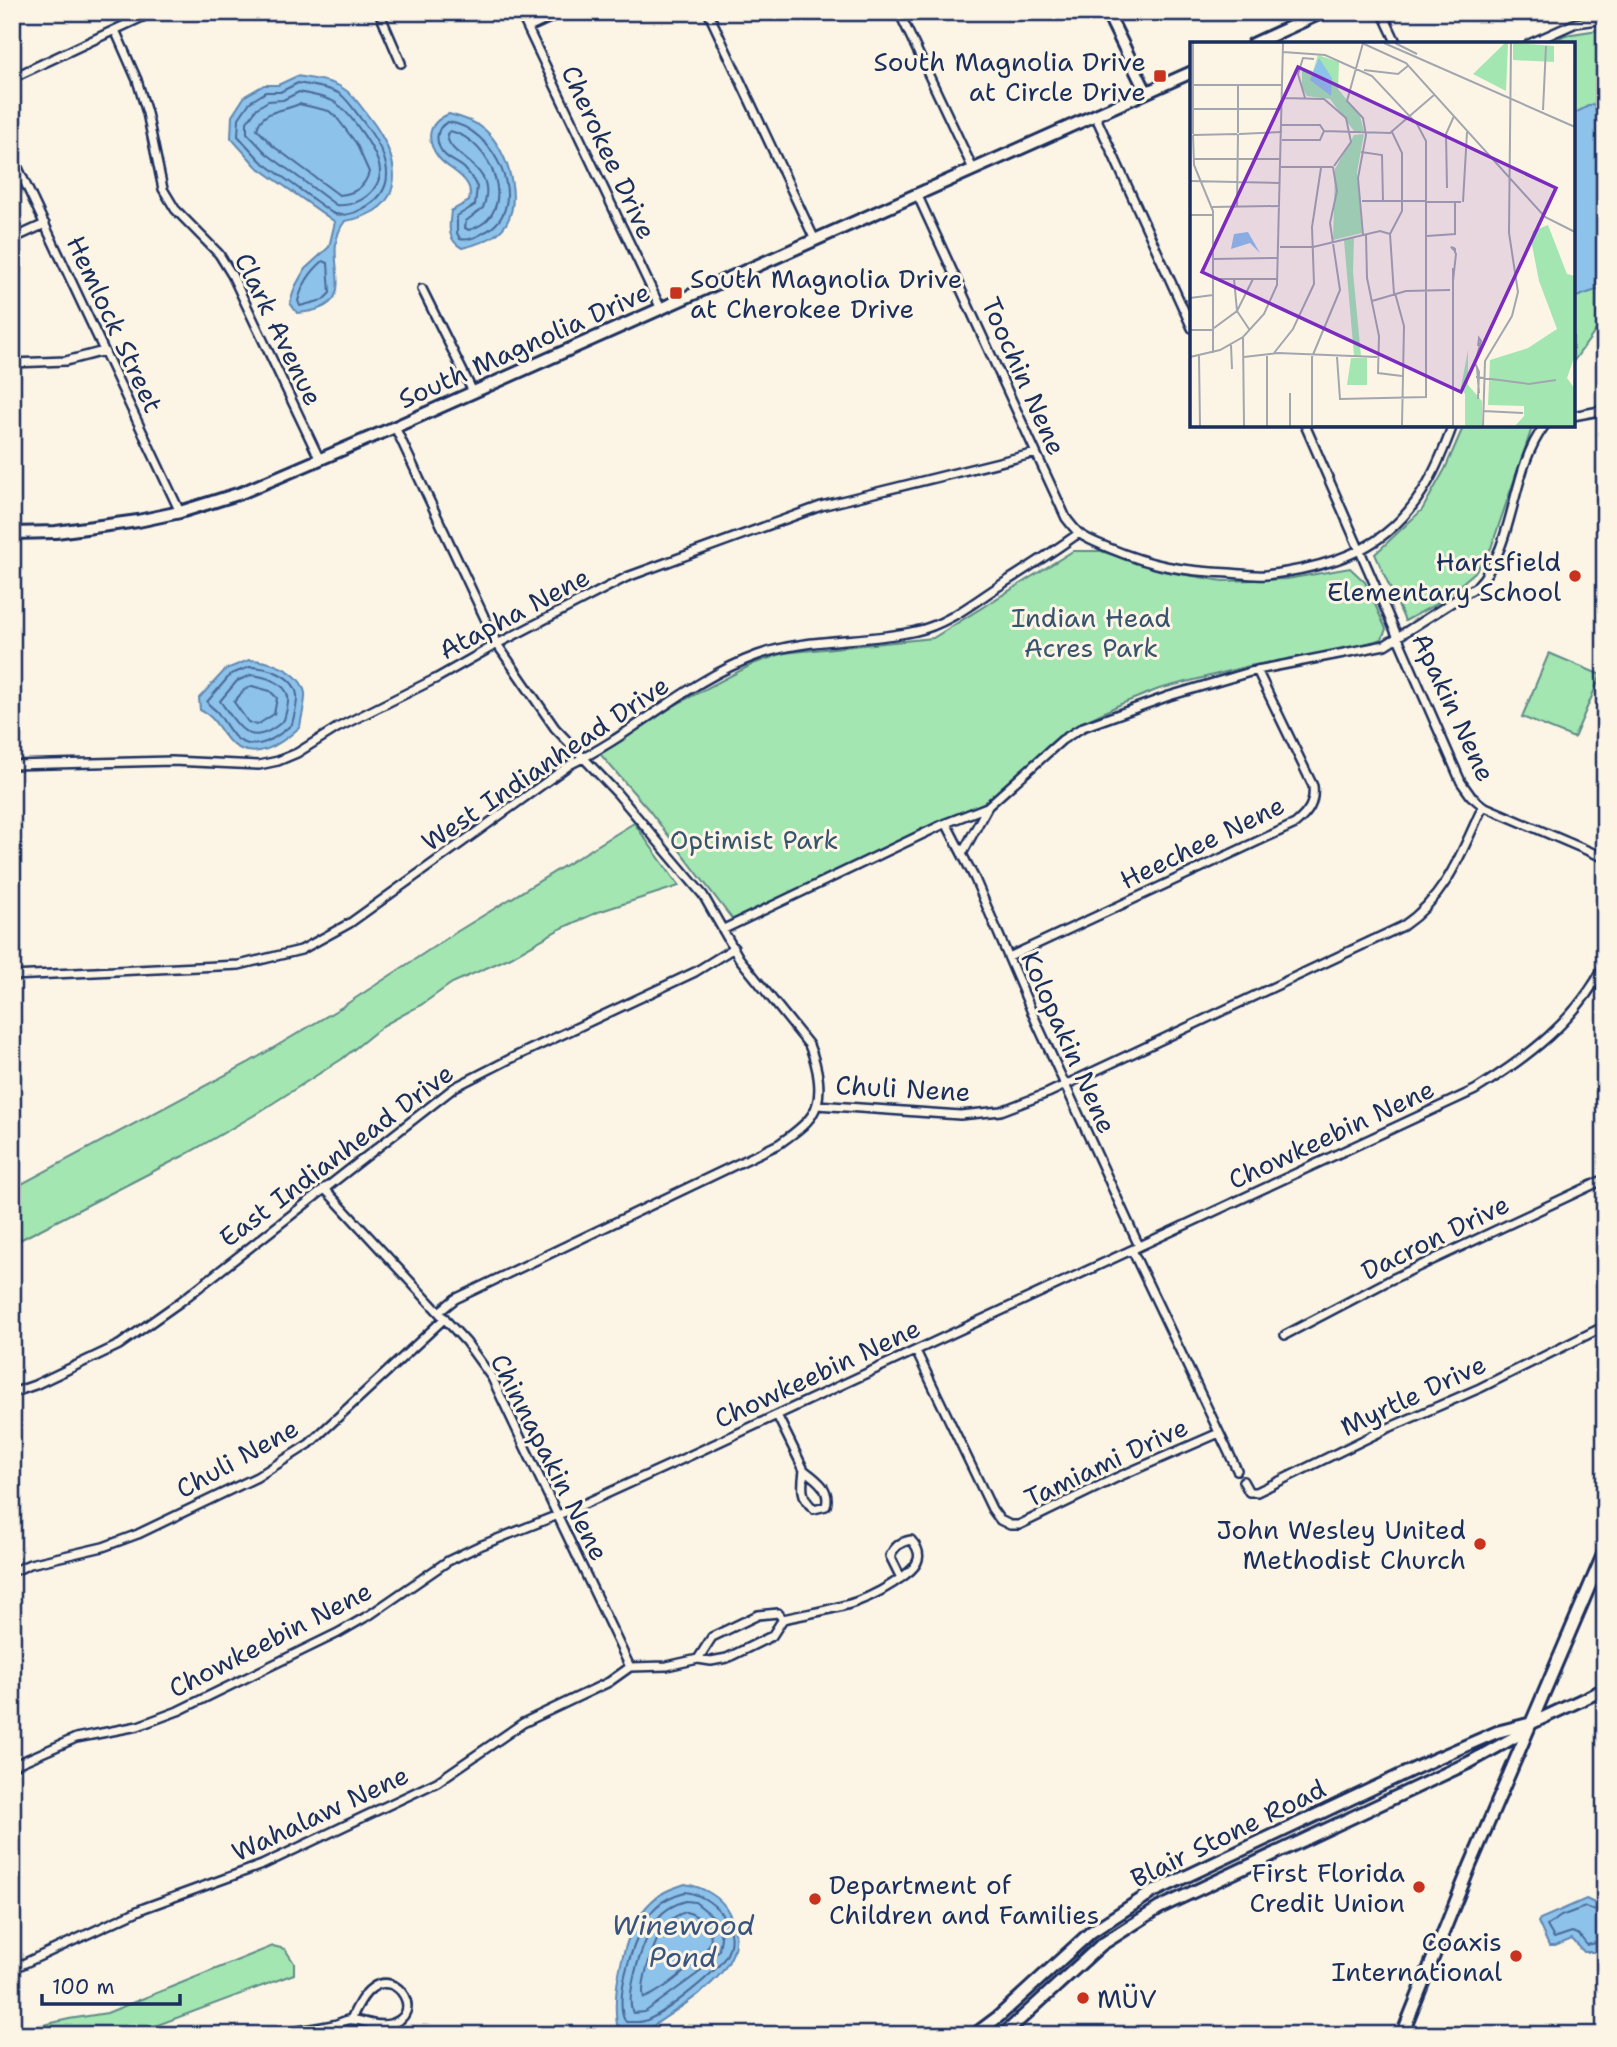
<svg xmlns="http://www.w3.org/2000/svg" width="1617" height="2047" font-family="'Shantell Sans',sans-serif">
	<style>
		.green { fill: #a3e6b1; stroke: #5f8a88; stroke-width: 2 }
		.water { fill: #8dc2ea; stroke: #5f87b2; stroke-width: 2 }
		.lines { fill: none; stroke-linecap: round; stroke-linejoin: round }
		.shore { stroke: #496a96; stroke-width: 2 }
		.street-casing { stroke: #1b2f5e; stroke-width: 12 }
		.secondary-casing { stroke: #1b2f5e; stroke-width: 16 }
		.street { stroke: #fcf5e5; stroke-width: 7 }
		.secondary { stroke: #fcf5e5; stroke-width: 10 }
		.poi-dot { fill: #c8321e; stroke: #fcf5e5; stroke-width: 2.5 }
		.labels { text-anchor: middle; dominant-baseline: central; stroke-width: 6; stroke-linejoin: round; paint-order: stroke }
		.poi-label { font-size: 26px; fill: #1b2f5e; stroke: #fcf5e5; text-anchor: end }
		.street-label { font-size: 26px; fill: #1b2f5e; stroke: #fcf5e5 }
		.park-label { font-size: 26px; fill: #36546f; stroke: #fcf5e5 }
		.water-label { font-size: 28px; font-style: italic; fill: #385481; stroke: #fcf5e5 }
		.inset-road { fill: none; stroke: #a2a6af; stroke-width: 2 }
		.view { fill: #7b2cbf; fill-opacity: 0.15; stroke: #7b2cbf; stroke-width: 3.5 }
		.inset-edge { fill: none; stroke: #1b2f5e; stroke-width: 3.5 }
	</style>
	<rect width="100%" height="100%" fill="#fcf5e5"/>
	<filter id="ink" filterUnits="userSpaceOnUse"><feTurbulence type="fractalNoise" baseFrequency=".0143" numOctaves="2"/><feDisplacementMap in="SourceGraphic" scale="14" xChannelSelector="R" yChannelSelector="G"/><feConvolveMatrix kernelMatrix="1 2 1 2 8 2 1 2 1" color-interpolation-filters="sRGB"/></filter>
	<g filter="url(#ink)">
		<path class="green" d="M1605,29v295l-8,5 -24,33v-318h-23l15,-9z
			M1464,425h69l-42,123 -16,24 -35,30 -35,19 -30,-67 47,-44 23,-41z
			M1073,551h28l61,20 61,10 64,-2 63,-11 15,14 21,47 -4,10 -31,9 -102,18 -90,23 -38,15 -40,19 -18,12 -73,65 -257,120 -85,-111 -48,-55 69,-46 84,-44 31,-11 149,-15z
			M1549,653l52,22 -27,63 -52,-21z
			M634,823l45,63 -81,26 -38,17 -49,28 -59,26 -31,22 -37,20 -42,34 -89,57 -70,40 -171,88v-55l236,-126 94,-56 116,-76z
			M273,1946l12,3 9,14v11l-163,61h-103l7,-8 34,-8 38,-6z"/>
		<path class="water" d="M297,76c15,3 35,4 47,13 10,6 17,18 25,28 32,41 42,93 -24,104 -29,38 25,86 -48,92l-7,-10 5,-16 10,-18 24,-22 6,-25 -79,-56 -25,-28 1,-22 13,-20 19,-11h14z
			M1605,103v184l-32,11v-184l17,-9z
			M449,114c12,3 25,7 35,15 25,21 43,81 14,104 -10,8 -23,12 -36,15 -15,-8 -13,-21 -11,-37l18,-10c1,-6 2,-11 -1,-16 -7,-13 -20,-16 -29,-27 -14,-18 -12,-35 10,-44z
			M249,660c19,0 51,10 56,33 1,9 -4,25 -5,34 -19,17 -46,37 -70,15 -11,-11 -14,-25 -30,-32l-1,-12 27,-29z
			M685,1884c17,3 36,12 44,29 28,53 -40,87 -76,113 -13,4 -25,5 -36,-1 -5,-36 7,-98 34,-123 10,-10 22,-14 34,-18z
			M1586,1899l19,9v39l-12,5h-9l-12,-13 -17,7h-6l-11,-24 2,-3z"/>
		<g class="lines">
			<path class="shore" d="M298,83c13,3 31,4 42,11 8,6 15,17 21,25 22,28 45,68 1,90 -8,5 -21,8 -30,4l-71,-52 -23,-25 1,-18 11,-16 16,-10h14z
				M299,92c12,3 27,4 37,11 15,11 44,51 44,69 0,9 -6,19 -13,24 -9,7 -19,10 -31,9l-69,-51 -20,-21v-11l10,-14 11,-7 15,-1z
				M299,104l30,7 8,7 19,25 13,29c-4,15 -15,22 -30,23l-66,-49 -16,-17c5,-20 26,-17 42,-25z
				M448,122c46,5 85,85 37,110 -8,5 -17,9 -25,7l-3,-6v-17l18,-11 2,-18c-3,-6 -7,-13 -13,-19 -5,-5 -13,-7 -19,-13 -10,-10 -11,-27 3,-33z
				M450,131c42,9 72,84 19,99l-4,-2 1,-7 17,-13c17,-45 -36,-48 -36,-74z
				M323,261l5,2 2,30 -7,7 -23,6 -2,-5c4,-16 12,-29 25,-40z
				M250,667c16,0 44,8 47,28 1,8 -3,21 -5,29 -15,14 -39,31 -58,12 -6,-7 -11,-16 -16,-23 -4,-5 -8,-6 -11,-11l24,-28z
				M251,675c12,1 35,7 37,22 1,6 -2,16 -4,23 -33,30 -43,10 -64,-19l17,-20z
				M252,686l18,5 7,7 -3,16 -17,11 -9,-3 -14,-20 10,-12z
				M685,1892c27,3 56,34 42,62 -9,18 -62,59 -80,66 -6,3 -14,2 -21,2 -15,-22 11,-97 30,-115 8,-8 18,-12 29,-15z
				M686,1901l9,1 20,16 6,19 -2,13 -22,24 -52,38 -12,1c-9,-19 12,-79 25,-95 7,-9 17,-14 28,-17z
				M686,1912c13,3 30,18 23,33 -7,15 -49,48 -65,53 -5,-15 12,-62 23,-75 5,-5 12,-9 19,-11z
				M1605,1914l-20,-7 -24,9 -14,10 7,12 18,-6 7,3 8,10 18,-4"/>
			<g class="street-casing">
				<path id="street" d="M379,12l22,51
					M520,12l141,297
					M708,12l107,228
					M899,12l74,157
					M1382,12l15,32
					M528,28l35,-16
					M115,30l22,50 10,33 16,76 12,20 44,45 13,21 88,185
					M1529,44l47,-21 29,-4
					M12,78l141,-66
					M1095,115l97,213
					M12,155l168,357
					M917,194l149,324c4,5 9,12 14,16 8,6 20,10 29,14 43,18 73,23 120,25 12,1 25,3 37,2 41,-5 87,-15 120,-42 35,-28 52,-67 67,-108
					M12,239l33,-15
					M422,289l51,103
					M12,363l54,-2 38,-10
					M1573,416l32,-6
					M1305,425l156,357 10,14 12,10 122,52
					M395,427l102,217 58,84 61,64 87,103 36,63 70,87c8,19 16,51 3,70 -8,12 -22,21 -33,29l-324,155 -16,13
					M12,765l160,-4 87,4 19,-4 19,-8 40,-25 100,-50 60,-34 130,-67 194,-71 215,-53
					M946,823l29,56 59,138 105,229
					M962,854l25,-46
					M724,929l222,-106 41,-16 75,-67 21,-13 86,-31 88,-26 128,-25 91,-58c41,-42 33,-115 69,-162
					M1009,957l286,-133c13,-11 20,-20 18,-38l-56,-116
					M12,976l227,-11 62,-15 49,-27 221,-159c65,-31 117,-84 187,-109 50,-18 106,-12 158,-24 30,-6 57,-28 83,-45 27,-17 54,-34 80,-53
					M817,1105l143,10 41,-4 47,-18 355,-167c44,-30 58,-73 80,-120
					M324,1188l142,154 26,36 138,289
					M1132,1250l105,220
					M1285,1335l105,-55 215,-101
					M916,1351l76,158 8,11 10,5h9l99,-48 101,-44
					M12,1393l23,-8 84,-40 61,-43 275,-215 55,-28 185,-87 39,-24
					M777,1415l27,55
					M804,1470c12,9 27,19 22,36l-12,3c-14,-11 -12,-23 -10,-39z
					M1243,1481l6,11h8l129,-63 94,-41 125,-62
					M12,1572l18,-8 73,-17 35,-13 119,-57 52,-33 136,-126
					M698,1659l14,-22 46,-22 20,-2 5,6c50,-11 79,-12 122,-44 14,-10 19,-21 6,-35 -11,2 -16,6 -21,16l11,22
					M12,1766l64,-28 62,-12 40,-15 160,-78 33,-19 77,-53 29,-14 96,-38 103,-47 799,-372c53,-33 101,-69 130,-126
					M12,1969l132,-61 118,-43 175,-83 86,-59 86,-41 21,-15 37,-1 31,-7 13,2 16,-3 45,-22 11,-17
					M274,2035c19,-4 39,-6 59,-10 5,-1 10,-4 15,-5 12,-2 25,8 42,4 36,-9 7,-55 -18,-36 -10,7 -16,21 -21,31"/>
			</g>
			<g class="secondary-casing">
				<path id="secondary" d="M1107,12l39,80
					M1253,44l70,-32
					M12,533l44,-1 82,-11 42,-9 61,-19 154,-66 797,-355
					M974,2035l24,-18 93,-85 60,-39 284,-134 62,-27 35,-9 73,-34
					M1003,2035l98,-90 58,-37 311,-146 45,-25 15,-13
					M1402,2035l68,-169 135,-316"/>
			</g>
			<use href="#street" class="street"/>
			<use href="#secondary" class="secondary"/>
		</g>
	</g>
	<g class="poi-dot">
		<rect x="1153" y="69" width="14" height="14" rx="3.5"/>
		<rect x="669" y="286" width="14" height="14" rx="3.5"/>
		<circle cx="1575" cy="576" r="7"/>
		<circle cx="1480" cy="1544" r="7"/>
		<circle cx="1419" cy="1887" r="7"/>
		<circle cx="815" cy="1899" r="7"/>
		<circle cx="1516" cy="1956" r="7"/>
		<circle cx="1083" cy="1998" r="7"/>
	</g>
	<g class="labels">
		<g class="poi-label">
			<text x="1146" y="61">South Magnolia Drive<tspan x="1146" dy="30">at Circle Drive</tspan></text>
			<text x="690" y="278" text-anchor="start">South Magnolia Drive<tspan x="690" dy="30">at Cherokee Drive</tspan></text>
			<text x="1561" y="561">Hartsfield<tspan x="1561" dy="30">Elementary School</tspan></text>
			<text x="1466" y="1529">John Wesley United<tspan x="1466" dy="30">Methodist Church</tspan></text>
			<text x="1405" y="1872">First Florida<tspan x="1405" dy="30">Credit Union</tspan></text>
			<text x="829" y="1884" text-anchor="start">Department of<tspan x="829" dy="30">Children and Families</tspan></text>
			<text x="1502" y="1941">Coaxis<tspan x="1502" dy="30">International</tspan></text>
			<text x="1097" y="1998" text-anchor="start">MÜV</text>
		</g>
		<g class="street-label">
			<text transform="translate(609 152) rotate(65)">Cherokee Drive</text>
			<text transform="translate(115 324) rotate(65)">Hemlock Street</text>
			<text transform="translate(279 329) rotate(64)">Clark Avenue</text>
			<text transform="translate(524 345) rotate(-24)">South Magnolia Drive</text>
			<text transform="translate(1024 376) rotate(66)">Toochin Nene</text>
			<text transform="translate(514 613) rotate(-28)">Atapha Nene</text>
			<text transform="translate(1454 707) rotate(65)">Apakin Nene</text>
			<text transform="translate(545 763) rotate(-34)">West Indianhead Drive</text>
			<text transform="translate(1202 842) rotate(-26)">Heechee Nene</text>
			<text transform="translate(1069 1042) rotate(66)">Kolopakin Nene</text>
			<text transform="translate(903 1088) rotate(3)">Chuli Nene</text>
			<text transform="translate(1331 1134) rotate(-25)">Chowkeebin Nene</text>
			<text transform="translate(336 1155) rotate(-37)">East Indianhead Drive</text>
			<text transform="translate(1435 1237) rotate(-26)">Dacron Drive</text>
			<text transform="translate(817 1373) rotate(-25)">Chowkeebin Nene</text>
			<text transform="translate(1413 1395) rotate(-25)">Myrtle Drive</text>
			<text transform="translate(550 1457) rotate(63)">Chinnapakin Nene</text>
			<text transform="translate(237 1458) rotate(-29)">Chuli Nene</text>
			<text transform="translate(1106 1462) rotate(-25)">Tamiami Drive</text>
			<text transform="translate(270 1639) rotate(-27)">Chowkeebin Nene</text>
			<text transform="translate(320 1813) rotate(-25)">Wahalaw Nene</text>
			<text transform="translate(1228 1833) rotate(-26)">Blair Stone Road</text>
		</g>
		<g class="park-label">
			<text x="1091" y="617">Indian Head<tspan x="1091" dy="30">Acres Park</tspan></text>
			<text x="754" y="839">Optimist Park</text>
		</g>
		<g class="water-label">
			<text x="683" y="1925">Winewood<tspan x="683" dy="32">Pond</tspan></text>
		</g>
	</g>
	<g transform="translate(1190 42)">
		<rect width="385" height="385" fill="#fcf5e5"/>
		<path d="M315,1h3l-2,48 -33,-17zM323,1l41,3v16l-41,-2zM128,13l21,7 -1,27 22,27 4,15h-10l-24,-32 -23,-3 -5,-8v-20l11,3zM174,92l-7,38 5,61 -29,7 2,-71 19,-34zM358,183l19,49 8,2v79l-8,23 8,11v37h-60l9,-10v-10l-36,-1 2,-45 38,-12 29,-19 -18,-48 -8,-41 2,-9zM164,196l-1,34 8,84h-7l-10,-116zM278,308v35l14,16v25h-17v-32l-4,-7zM161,316h16v27h-20z" fill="#a3e6b1"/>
		<path d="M129,16l13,20 -1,18 -21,-16zM58,190l12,21 -10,-10 -19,6 3,-15z" fill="#8dc2ea"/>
		<path class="inset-road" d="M172,1l44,20 139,154 30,15M194,1l191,84M205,1l22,11M93,10l42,3 47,21 45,48 9,17v256l-86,2 -3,-42M174,28l34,4 11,-9M3,43h89M92,56l42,1 22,19 5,24 -17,24M115,56l-7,-24 5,-16 11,1M3,67h89M353,68l3,-64M92,83h38l4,6M134,89l66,2 44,-38M202,90l10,21v58l-12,23 4,60M48,91v-48M3,92v-91M49,92l43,-2M3,93l1,30 19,46v142M3,93l44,-1M92,98h38l4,-9M171,110l21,3 1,46M3,117h88M91,125h52M0,139l89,2M257,146l-1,-54 8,-18M172,159h65M237,160h34M273,160l4,-70M22,165l68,-1M47,165l1,-73M0,173h22M173,193l-5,-57 8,-43 -3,-17 -16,-17 16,-58M176,193l1,43 12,58 -1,37 24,3M237,194l28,-2v-32M90,205h33l67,-16 10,3M23,217l64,-1M23,237h64M44,237l3,32 12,18M263,239l3,-27 -1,-2v-3l-1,-1 -3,-1 4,4M205,251l9,33 -2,99M0,256l23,-3M182,259l34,-10 44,-1M24,286l23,-17 16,-32M0,288h23M53,295l1,89M41,303l1,24M84,311l19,-24 21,-45 -2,-57 9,-59M9,314l1,70M77,314v70M0,315l30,-7 23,-13 21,-23 13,-29 6,-242M54,315l34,-4 99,4M287,326l2,25M286,335l53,7 27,-4M100,351v33M288,357l1,-27 -4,-9 6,-22 -2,-3 -1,8M293,369l40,2M122,384v-69l28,-67 -10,-67 7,-32 -4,-24M124,384h138M263,384v-158M293,384l2,-65 27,-45 6,-24 -9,-59 2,-190"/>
		<path class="view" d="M108,25l258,121 -95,204 -259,-120z"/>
		<rect width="385" height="385" class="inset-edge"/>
	</g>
	<rect width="1617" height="2047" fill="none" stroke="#fcf5e5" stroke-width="42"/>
	<rect x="21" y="21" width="1575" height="2005" fill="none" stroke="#1b2f5e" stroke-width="2.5" filter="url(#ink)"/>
	<path d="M42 1994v10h138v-10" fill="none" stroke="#1b2f5e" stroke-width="3.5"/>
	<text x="52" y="1994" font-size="21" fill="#1b2f5e" stroke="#fcf5e5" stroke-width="5" paint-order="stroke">100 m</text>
</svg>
